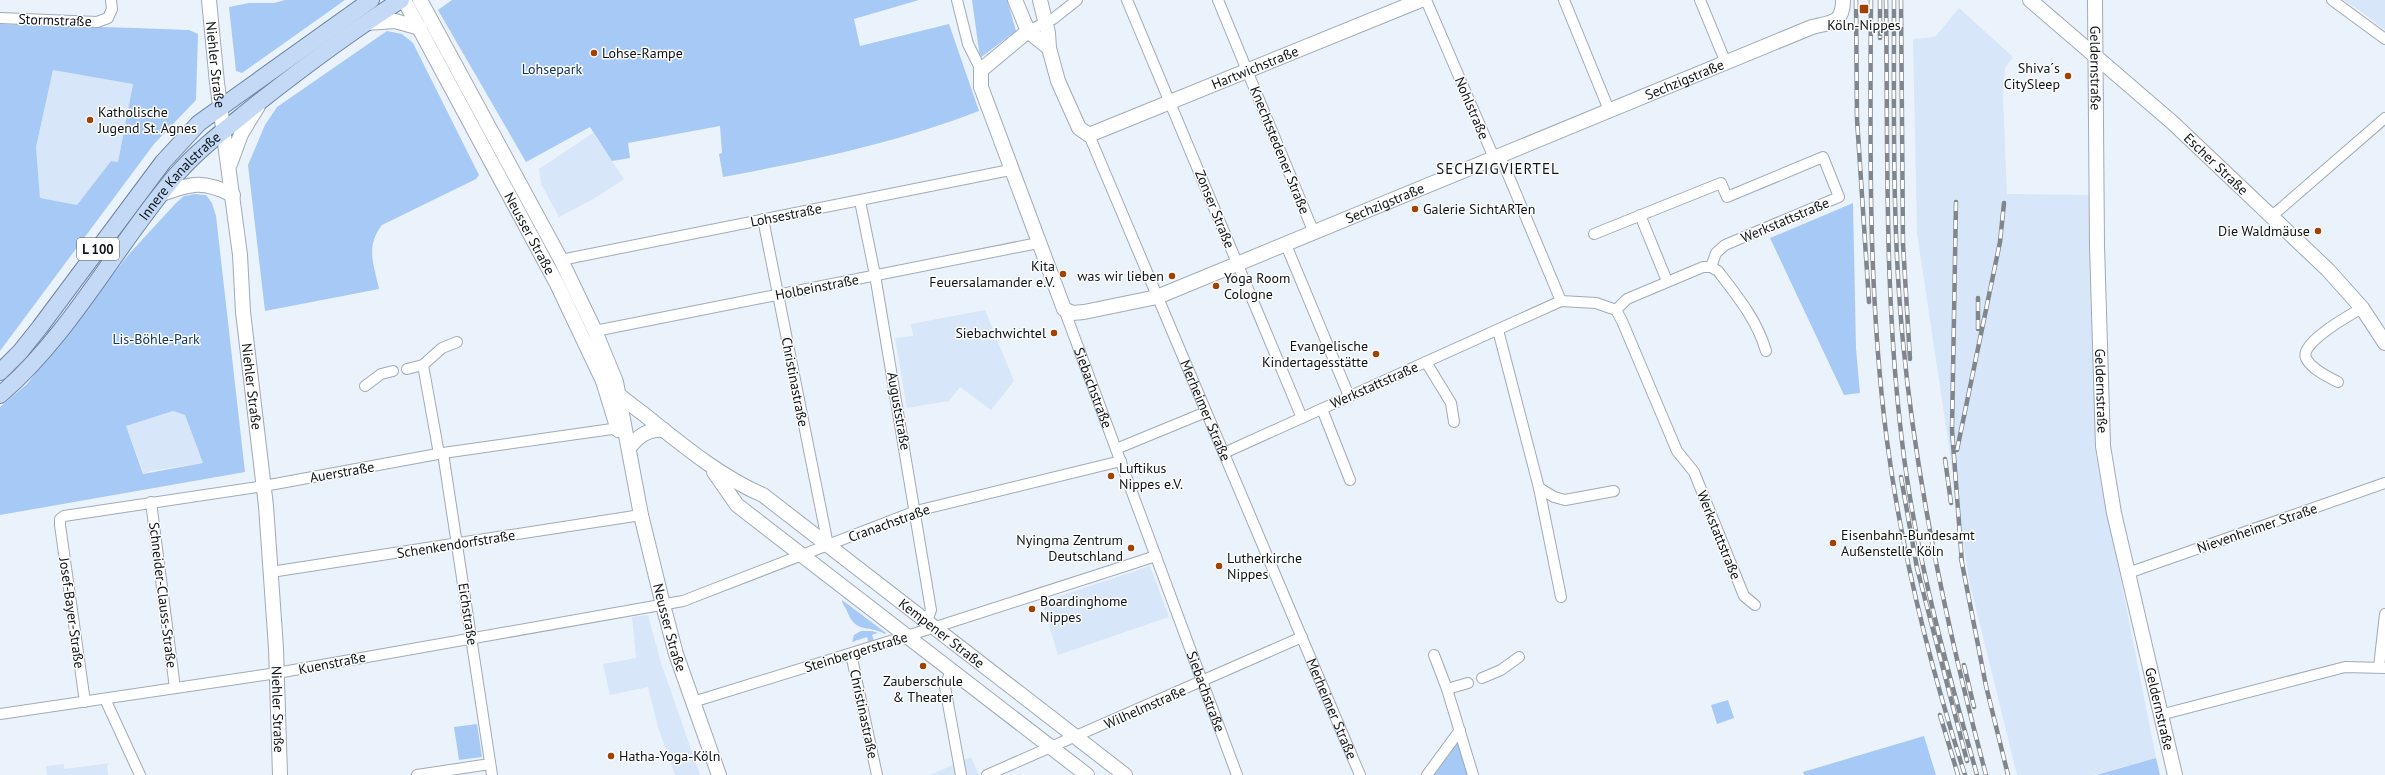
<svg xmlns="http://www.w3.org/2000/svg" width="2385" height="775" font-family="'PT Sans',sans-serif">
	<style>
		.built { fill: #d7e6f9 }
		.green { fill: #a7c9f5; fill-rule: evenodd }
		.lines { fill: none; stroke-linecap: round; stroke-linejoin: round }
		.street-casing { stroke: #a1aab7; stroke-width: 12 }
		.secondary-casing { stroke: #a1aab7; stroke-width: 16 }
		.primary-casing { stroke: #6a83a3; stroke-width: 18 }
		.street { stroke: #fff; stroke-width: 10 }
		.secondary { stroke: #fff; stroke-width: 14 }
		.primary { stroke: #c3d9f5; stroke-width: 16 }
		.rail-casing { stroke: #80868d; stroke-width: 4.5 }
		.rail { stroke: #fefefe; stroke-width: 3; stroke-dasharray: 9; stroke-linecap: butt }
		.poi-dot { fill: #a34100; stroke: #fefefe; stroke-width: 1.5 }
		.labels { text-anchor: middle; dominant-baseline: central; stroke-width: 3; stroke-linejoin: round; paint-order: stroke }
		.shield { fill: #fefefe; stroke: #575a5c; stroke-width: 1 }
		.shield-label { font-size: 13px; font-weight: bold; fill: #0f1317 }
		.street-label { font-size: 14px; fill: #0f1317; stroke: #fefefe }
		.poi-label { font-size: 14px; fill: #0f1317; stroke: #fefefe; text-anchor: start }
		.park-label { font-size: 14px; fill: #103664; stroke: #fefefe }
		.neighbourhood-label { font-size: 15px; letter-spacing: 1px; fill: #0f1317; stroke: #fefefe }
	</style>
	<rect width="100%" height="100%" fill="#eaf2fc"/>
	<path class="built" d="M2344,0h41v30l-22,-17z
		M1959,8l54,49 -8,11 -2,29 4,97 82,1 7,259 60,304 -63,17h-76l-48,-195 -52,-347 -4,-194 22,-2z
		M53,70l80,13 -15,79 -7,-1 -34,44 -37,-7 -4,-51z
		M593,133l31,46 -29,19 -36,19 -18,-33 -2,-15z
		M985,310l29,71 -23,29 -31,-23 -11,14 -42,7 -12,-70 18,-2 -2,-12z
		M173,411l12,4 18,48 -53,8 -6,3 -18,-48z
		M1150,566l19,51 -111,38 -16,-53z
		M648,615l13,48 39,112h-25l-17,-48 -10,-40 -38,8 -7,-31 33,-6 -4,-41z
		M971,757l8,18h-49z
		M111,763l-4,2 1,10h-61l-1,-9 18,-2v5z"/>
	<path class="green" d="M285,0h60l-103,73 -6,-2 -7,-64 20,-4h25z
		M452,0h467l-65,19 6,27 89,-22 30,87c-82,32 -170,50 -256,66l-4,-23 3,-1 -2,-27 -92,17 2,15 -18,3 -22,-34 -64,35 -88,-152z
		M972,0h35l9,31 -36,27z
		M0,24l135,4 54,2 9,4 -2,66 -42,44 -154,207zM53,70l80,14 -15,78 -7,-1 -34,44 -37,-7 -4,-51z
		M387,31l15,3 11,9 66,132 -3,4 -94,46c-17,22 -8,39 -3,64l-114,22 -17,-146 17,-40 12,-18z
		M195,194l11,1 6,8 4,13 29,256 -245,43v-108l27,-23 102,-130 47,-51 8,-7zM173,411l12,4 18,48 -60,11 -17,-48z
		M1853,203l3,146 4,44 -16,2 -74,-157z
		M842,600l44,33 -1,1c-19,-10 -29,0 -38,-23 -1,-4 -5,-6 -5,-11z
		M861,631h11l6,2 -6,2 2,6 -5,2 -2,-6 -15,5 2,-7z
		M1728,700l6,18 -17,6 -6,-19z
		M477,724l5,33 -23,3 -5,-33z
		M1924,736l12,39h-132l-1,-3z
		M1459,739l10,36h-38z
		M2156,758l4,17h-64z"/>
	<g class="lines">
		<g class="street-casing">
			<g id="street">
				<path d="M957,0l11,44 13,26"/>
				<path d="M1127,0l175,418"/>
				<path d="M1218,0l96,233"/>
				<path d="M1426,0l65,151 13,14 57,136"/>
				<path d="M1564,0l45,110"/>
				<path d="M1700,0l26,63"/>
				<path d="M2332,0l53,39"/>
				<path d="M0,18l97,4 11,-4 4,-9 -1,-9"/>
				<path d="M1028,31l25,-12 24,-19"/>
				<path id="s1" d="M1089,135l271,640"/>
				<path d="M860,201l15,74 56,335 -4,11"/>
				<path d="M1640,215l27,66"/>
				<path d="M2272,216l113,-98"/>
				<path d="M763,219l65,326"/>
				<path d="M1594,234l127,-51 6,14 96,-40 16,40 -114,48 -9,8 -5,14"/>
				<path d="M1286,245l63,151"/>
				<path d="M561,260l449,-90"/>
				<path id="s2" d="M1064,309l173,466"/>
				<path d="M1616,310l11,-11 76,-32h8l7,4c20,26 39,49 48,80"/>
				<path d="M1498,330l41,158 22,109"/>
				<path d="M595,331l443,-88"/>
				<path d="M1426,362l25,41 3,19"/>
				<path d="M407,369l16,-4"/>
				<path d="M2338,382c-10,-5 -27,-13 -32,-24 -7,-15 44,-43 56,-50"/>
				<path d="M365,386l16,-12 12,-3"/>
				<path d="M1322,409l28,71"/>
				<path d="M1116,449l90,-37"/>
				<path d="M443,453l49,322"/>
				<path d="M1224,453l337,-152 35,2 20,7 6,11 55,130 17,21 50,124 11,9"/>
				<path d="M439,454l-16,-89 19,-17 15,-6"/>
				<path d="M1539,488l15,9 11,3 49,-9"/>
				<path d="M151,502l24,186"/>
				<path d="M271,572l370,-57"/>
				<path d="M2128,573l257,-90"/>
				<path d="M851,654l26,121"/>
				<path d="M1434,655l13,34 26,86"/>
				<path d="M2379,667l6,-53"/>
				<path d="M951,670l-6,17 16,88"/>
				<path d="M1482,678l19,-8 18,-13"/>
				<path d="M1447,689l21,-6"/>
				<path d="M105,699l35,76"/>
				<path d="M85,702l-25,-177v-6l4,-3 200,-30 179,-33 169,-24 10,2"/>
				<path d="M693,702l249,-77 214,-69"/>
				<path d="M0,714l277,-41 406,-72 233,-90 205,-50"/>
				<path d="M2160,715l185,-48 40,1"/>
				<path d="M417,775l73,-11"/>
				<path d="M987,775l315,-138"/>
				<path d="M1427,775l33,-45"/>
			</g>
		</g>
		<g class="secondary-casing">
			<g id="secondary">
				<path id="s3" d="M209,0l8,83 23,172 3,57 23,194 10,142 4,127"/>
				<path id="s4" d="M404,0l153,284 46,97 15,49"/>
				<path id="s5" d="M420,0l141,260 34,71 21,51 25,133 22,90 13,49 43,121"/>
				<path d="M1015,0l13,31 21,17"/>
				<path id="s6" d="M1040,0l8,33 1,15 9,33 21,47 10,7 332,-135"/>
				<path id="s7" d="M2030,0l143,123 155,147 34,38 23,35"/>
				<path id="s8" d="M2095,0l2,245 6,201 11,67 61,262"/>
				<path d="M367,23l28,-2 25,7"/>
				<path id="s9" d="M1028,31l-47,39v17l83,222 8,4 12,-1 73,-15 655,-270c19,-5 31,-3 31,-27"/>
				<path d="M230,164l11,-30 17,-28"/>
				<path d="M162,194c30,-11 41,-14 71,1"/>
				<path id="s10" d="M603,381c15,15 32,26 48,39 35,28 72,58 112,75l362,280"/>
				<path d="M629,448c8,-11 20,-20 35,-18"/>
				<path d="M714,472l23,33 350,270"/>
			</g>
		</g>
		<g class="primary-casing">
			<g id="primary">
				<path d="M0,372l20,-20 20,-25 123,-165 36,-39 172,-123"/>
				<path id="s11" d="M0,395c72,-62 116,-150 177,-221 23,-26 50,-46 77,-68 47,-37 96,-74 147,-106"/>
			</g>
		</g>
		<use href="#street" class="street"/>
		<use href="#secondary" class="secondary"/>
		<use href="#primary" class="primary"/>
		<g class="rail-casing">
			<path id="rail" d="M1856,0l1,119 12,183
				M1871,0c-1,147 -3,295 16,441 15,114 43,225 78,334
				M1880,0v38
				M1886,0c2,147 -2,294 16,441 13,113 44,224 75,334
				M1894,0c0,114 -2,229 9,342 14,147 45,291 83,433
				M1901,0l2,244 7,115
				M1956,202l-4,228 10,133
				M1978,329v-31
				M1957,450l43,-208 4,-39
				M1945,459l6,44
				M1901,477l16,91 50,193
				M1961,558l25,128 22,89
				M1964,665l10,42
				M1940,715l18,60"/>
		</g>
		<use href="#rail" class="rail"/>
	</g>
	<g class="poi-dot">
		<rect x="1859" y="4" width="10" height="10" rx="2"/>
		<circle cx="594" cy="53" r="4"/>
		<circle cx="2068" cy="76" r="4"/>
		<circle cx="90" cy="120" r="4"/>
		<circle cx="1415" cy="209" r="4"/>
		<circle cx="2318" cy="231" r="4"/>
		<circle cx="1063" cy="274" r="4"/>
		<circle cx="1172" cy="276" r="4"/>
		<circle cx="1216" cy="286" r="4"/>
		<circle cx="1054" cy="333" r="4"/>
		<circle cx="1376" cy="354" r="4"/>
		<circle cx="1111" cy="476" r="4"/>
		<circle cx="1833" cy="543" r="4"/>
		<circle cx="1131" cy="548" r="4"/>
		<circle cx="1219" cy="566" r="4"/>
		<circle cx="1032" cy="609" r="4"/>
		<circle cx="923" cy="666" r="4"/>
		<circle cx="611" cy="756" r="4"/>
	</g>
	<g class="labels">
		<rect class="shield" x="77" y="238" width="42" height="22" rx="3"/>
		<g class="shield-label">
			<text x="98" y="249">L 100</text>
		</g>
		<g class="street-label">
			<text transform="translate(55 20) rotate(2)">Stormstraße</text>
			<text stroke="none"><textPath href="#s3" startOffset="65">Niehler Straße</textPath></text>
			<text stroke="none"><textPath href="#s6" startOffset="326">Hartwichstraße</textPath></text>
			<text stroke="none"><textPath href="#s8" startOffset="68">Geldernstraße</textPath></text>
			<text stroke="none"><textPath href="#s9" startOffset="981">Sechzigstraße</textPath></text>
			<text transform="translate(1472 108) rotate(67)">Nohlstraße</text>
			<text transform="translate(1280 150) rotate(68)">Knechtstedener Straße</text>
			<text stroke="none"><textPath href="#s7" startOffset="248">Escher Straße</textPath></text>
			<text stroke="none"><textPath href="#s11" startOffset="284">Innere Kanalstraße</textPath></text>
			<text stroke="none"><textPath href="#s9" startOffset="657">Sechzigstraße</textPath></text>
			<text transform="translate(1215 209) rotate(68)">Zonser Straße</text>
			<text transform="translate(786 215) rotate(-11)">Lohsestraße</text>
			<text transform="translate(1785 220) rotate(-23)">Werkstattstraße</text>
			<text stroke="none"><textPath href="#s4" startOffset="265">Neusser Straße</textPath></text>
			<text transform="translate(817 287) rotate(-11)">Holbeinstraße</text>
			<text transform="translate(795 382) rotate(79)">Christinastraße</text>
			<text transform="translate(1374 385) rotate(-24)">Werkstattstraße</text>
			<text stroke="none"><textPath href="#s3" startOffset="389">Niehler Straße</textPath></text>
			<text stroke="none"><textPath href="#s2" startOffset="84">Siebachstraße</textPath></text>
			<text stroke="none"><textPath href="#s8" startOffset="391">Geldernstraße</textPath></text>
			<text stroke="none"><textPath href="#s1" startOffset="299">Merheimer Straße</textPath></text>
			<text transform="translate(899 411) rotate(80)">Auguststraße</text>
			<text transform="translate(342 472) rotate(-10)">Auerstraße</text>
			<text transform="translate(889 523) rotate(-20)">Cranachstraße</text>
			<text transform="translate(2257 528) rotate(-19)">Nievenheimer Straße</text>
			<text transform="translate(1719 535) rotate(68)">Werkstattstraße</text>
			<text transform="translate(456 544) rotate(-9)">Schenkendorfstraße</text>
			<text transform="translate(163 595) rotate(83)">Schneider-Clauss-Straße</text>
			<text transform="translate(72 613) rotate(82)">Josef-Bayer-Straße</text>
			<text transform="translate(468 614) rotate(81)">Eichstraße</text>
			<text stroke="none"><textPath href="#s5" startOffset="681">Neusser Straße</textPath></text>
			<text stroke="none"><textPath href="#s10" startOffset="423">Kempener Straße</textPath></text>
			<text transform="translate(856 652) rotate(-17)">Steinbergerstraße</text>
			<text transform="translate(332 663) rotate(-11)">Kuenstraße</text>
			<text stroke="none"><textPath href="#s2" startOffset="408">Siebachstraße</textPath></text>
			<text transform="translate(1145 707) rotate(-24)">Wilhelmstraße</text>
			<text stroke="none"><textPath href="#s1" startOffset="623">Merheimer Straße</textPath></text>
			<text stroke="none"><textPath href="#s8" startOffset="715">Geldernstraße</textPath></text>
			<text stroke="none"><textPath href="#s3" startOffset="713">Niehler Straße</textPath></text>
			<text transform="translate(864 714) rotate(78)">Christinastraße</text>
		</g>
		<g class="poi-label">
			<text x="1864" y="25" text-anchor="middle">Köln-Nippes</text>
			<text x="602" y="53">Lohse-Rampe</text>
			<text x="2060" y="68" text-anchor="end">Shiva´s<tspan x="2060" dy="16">CitySleep</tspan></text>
			<text x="98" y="112">Katholische<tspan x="98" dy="16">Jugend St. Agnes</tspan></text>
			<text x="1423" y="209">Galerie SichtARTen</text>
			<text x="2310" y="231" text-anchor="end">Die Waldmäuse</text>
			<text x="1055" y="266" text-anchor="end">Kita<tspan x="1055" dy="16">Feuersalamander e.V.</tspan></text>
			<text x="1164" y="276" text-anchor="end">was wir lieben</text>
			<text x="1224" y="278">Yoga Room<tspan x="1224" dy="16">Cologne</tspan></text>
			<text x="1046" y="333" text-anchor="end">Siebachwichtel</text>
			<text x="1368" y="346" text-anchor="end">Evangelische<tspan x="1368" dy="16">Kindertagesstätte</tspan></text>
			<text x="1119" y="468">Luftikus<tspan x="1119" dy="16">Nippes e.V.</tspan></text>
			<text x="1841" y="535">Eisenbahn-Bundesamt<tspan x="1841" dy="16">Außenstelle Köln</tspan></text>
			<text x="1123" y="540" text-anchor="end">Nyingma Zentrum<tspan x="1123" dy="16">Deutschland</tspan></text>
			<text x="1227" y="558">Lutherkirche<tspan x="1227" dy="16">Nippes</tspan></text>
			<text x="1040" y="601">Boardinghome<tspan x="1040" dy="16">Nippes</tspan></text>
			<text x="923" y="681" text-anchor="middle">Zauberschule<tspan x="923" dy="16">&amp; Theater</tspan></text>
			<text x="619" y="756">Hatha-Yoga-Köln</text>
		</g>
		<g class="park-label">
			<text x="552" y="69">Lohsepark</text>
			<text x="156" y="339">Lis-Böhle-Park</text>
		</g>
		<g class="neighbourhood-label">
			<text x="1498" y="168">SECHZIGVIERTEL</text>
		</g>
	</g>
</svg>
